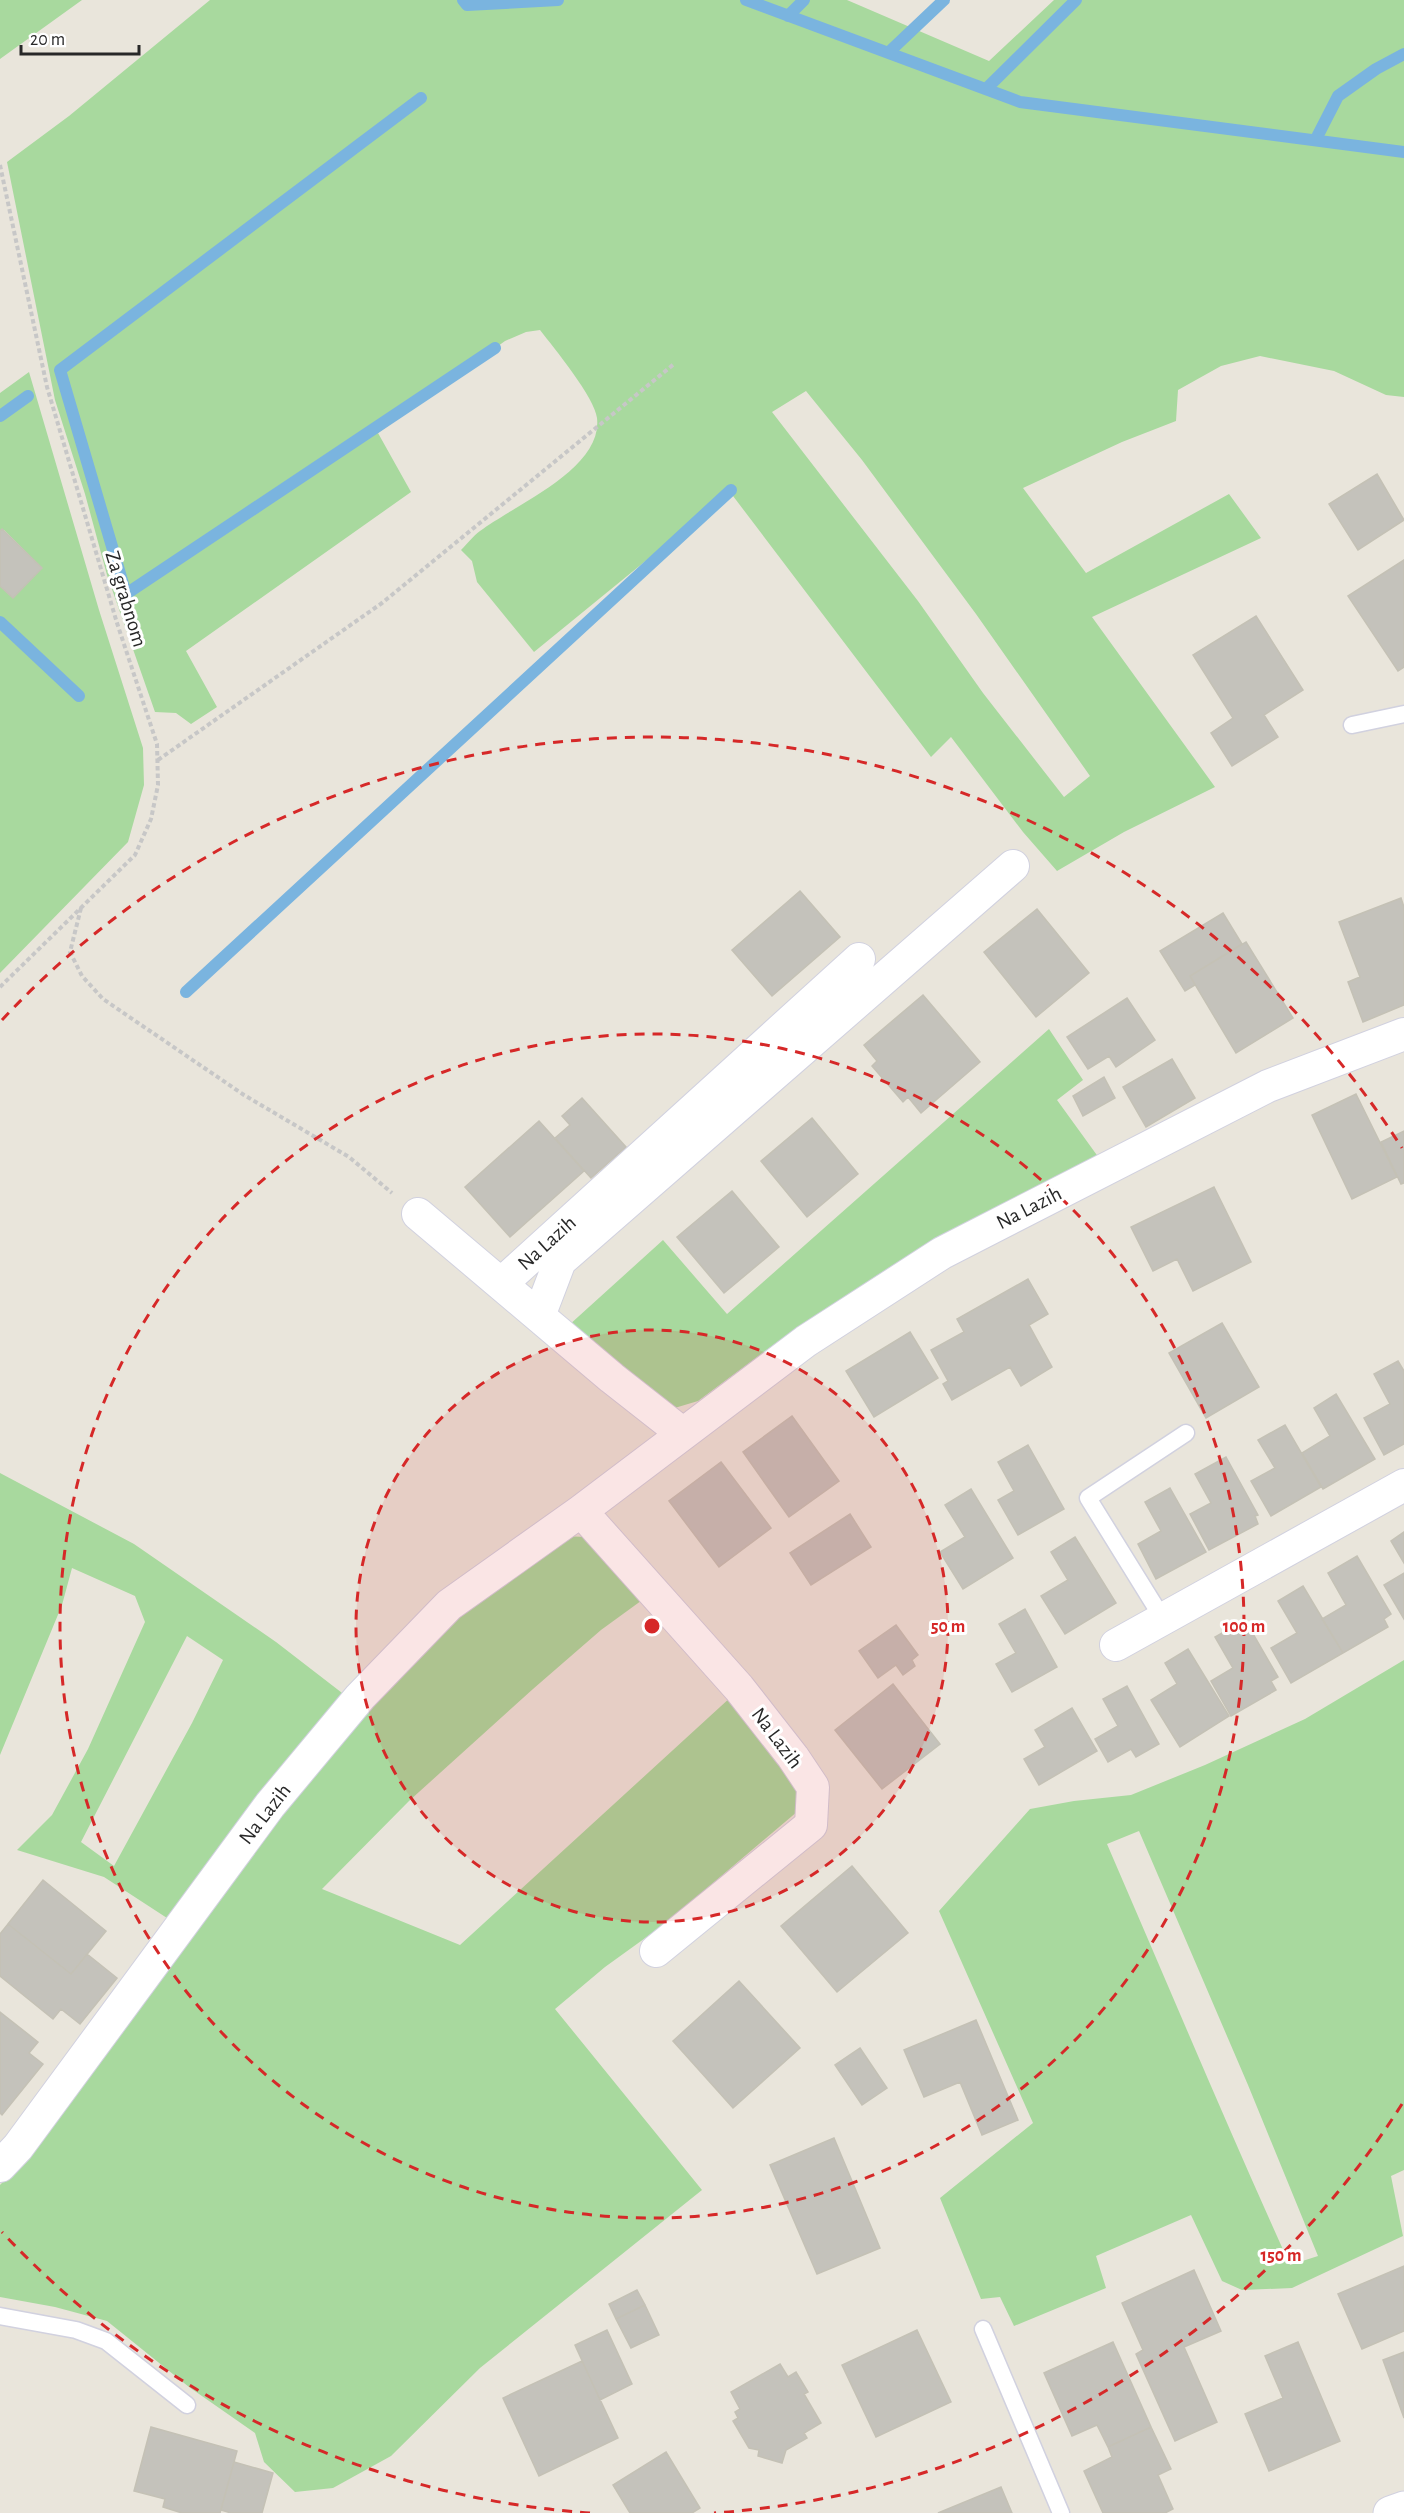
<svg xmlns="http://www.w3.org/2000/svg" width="1404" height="2513" font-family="'Alegreya Sans',sans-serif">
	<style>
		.green { fill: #a8d99e; fill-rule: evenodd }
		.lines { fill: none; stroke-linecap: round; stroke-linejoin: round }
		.stream { stroke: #7ab4df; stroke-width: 12 }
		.building { fill: #c4c2bb; stroke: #c4c1b5; stroke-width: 1.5 }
		.service-casing { stroke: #d1d1df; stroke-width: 19 }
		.minor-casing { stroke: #d1d1df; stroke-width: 34 }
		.secondary-casing { stroke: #d1d1df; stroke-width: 35 }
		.path { stroke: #c7c7c7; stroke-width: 4; stroke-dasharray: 4.5 3; stroke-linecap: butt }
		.service { stroke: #fff; stroke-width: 16 }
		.minor { stroke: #fff; stroke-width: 32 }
		.secondary { stroke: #fff; stroke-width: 33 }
		.ring { fill: none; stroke: #d62828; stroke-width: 3; stroke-dasharray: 10 8 }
		.labels { text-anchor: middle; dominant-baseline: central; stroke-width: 6; stroke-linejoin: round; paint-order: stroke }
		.street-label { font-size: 21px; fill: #282828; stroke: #fff }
		.centre { fill: #d62828; stroke: #fff; stroke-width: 3 }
		.ring-label { font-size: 18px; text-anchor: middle; font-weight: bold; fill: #d62828; stroke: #fff; stroke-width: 6; stroke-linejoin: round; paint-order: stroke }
	</style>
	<rect width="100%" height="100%" fill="#e9e5db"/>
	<path class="green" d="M0,0h82l-82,59z
		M210,0h637l142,61 65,-61h350v397l-18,-2 -52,-24 -74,-15 -39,10 -43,24 -2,31 -54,21 -99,46 63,85 143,-79 32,44 -169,79 123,170 -91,45 -67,39 -34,-39 -72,-95 -20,20 -201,-265 -196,160 -57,-70 -5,-21 -11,-11c6,-6 12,-14 19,-19 34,-26 123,-62 117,-113 -2,-20 -43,-70 -57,-88l-14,2 -21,9 -127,92 33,59 -225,159 31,56 -26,17 -15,-11 -21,-1 -48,-137 -22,-81 -30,-94 -48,-238 62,-46zM806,391l56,69 114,154 114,162 -26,21 -81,-104 -65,-92 -146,-189z
		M29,372l70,238 44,138 1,37 -16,57 -128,131v-387l12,11 30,-29 -38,-38 -4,3v-140z
		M1049,1029l34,51 -26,20 42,58 -162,81 -142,90 -97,72 -30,9 -100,-84 95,-86 64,74z
		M0,1473l134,71 142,98 70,54 -85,102 -94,120 -63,-41 -87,-27 35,-35 36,-66 57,-127 -10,-26 -63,-28 -10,37 -62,150zM187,1636l36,24 -31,63 -78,143 -33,-24z
		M560,1536l27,1 58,61 -44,32 -68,59 -124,112 -87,88 138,56 272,-249 68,89 -2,26 -132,112 -61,44 -50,42 147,181 -222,178 -89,88 -58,32 -38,4 -31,-30 -9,-29 -66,-46 -82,-66 -52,-14 -55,-10v-112l27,-28 238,-325 112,-134 85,-91z
		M1404,1660v510l-13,6 12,60 -111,52 -50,2 -20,-9 -31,-66 -95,41 10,32 -92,38 -14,-29 -19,2 -41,-101 93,-75 -94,-212 91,-102 44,-8 57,-6 74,-30 100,-46zM1139,1831l109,254 70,171 -28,9c-63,-139 -122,-280 -183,-421z"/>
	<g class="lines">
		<path class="stream" d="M463,0l4,5 91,-5
			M746,0l274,102 384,50
			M788,16l16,-16
			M888,53l56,-53
			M986,89l90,-89
			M421,98l-361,272 66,224 369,-246
			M1316,139l22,-43 38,-27 28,-15
			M0,416l28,-20
			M0,622l79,74
			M186,992l545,-502"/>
	</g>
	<path class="building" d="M1377,474l27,46 -46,30 -29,-46z
		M2,529l40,39 -29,30 -13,-12v-55z
		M1404,560v107l-6,4 -50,-75z
		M1256,616l47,74 -39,25 14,22 -46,29 -21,-33 22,-15 -40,-63z
		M800,891l40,46 -68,59 -40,-46z
		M1401,898l3,9v98l-41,17 -15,-40 12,-5 -21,-55z
		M1037,909l52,64 -53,44 -52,-65z
		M1223,913l19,31 -52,32 5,9 -10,6 -25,-40z
		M1246,942l47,76 -57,35 -46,-77z
		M923,995l57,67 -59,51 -13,-16 -5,5 -31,-36 5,-5 -13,-16z
		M1127,998l28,42 -39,27 -7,-11 -21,13 -21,-32z
		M1172,1059l23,39 -49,29 -23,-40z
		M1104,1077l11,21 -32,18 -10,-20z
		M1356,1094l41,83 -45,22 -40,-84z
		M582,1098l44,49 -35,31 -36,-40 15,-13 -8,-9z
		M812,1118l46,56 -51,43 -46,-56z
		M539,1121l45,50 -74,66 -45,-50z
		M1404,1131v52l-3,1 -20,-42z
		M1214,1187l37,75 -58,29 -16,-32 -24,12 -22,-44z
		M732,1191l47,56 -55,46 -47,-56z
		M1028,1279l20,35 -19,11 23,42 -31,19 -11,-19 -58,33 -9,-16 5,-3 -17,-31 33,-18 -7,-13z
		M1222,1323l37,64 -53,31 -37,-65z
		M910,1332l28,46 -64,39 -28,-46z
		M1398,1361l6,10v73l-20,11 -20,-37 26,-14 -16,-30z
		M1336,1394l39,65 -52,30 -21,-36 28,-17 -16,-28z
		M792,1416l47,65 -50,36 -46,-65z
		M1285,1425l36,62 -50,29 -20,-35 24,-13 -17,-28z
		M1028,1445l36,64 -46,26 -20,-35 16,-9 -16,-29z
		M1226,1457l32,58 -3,1 3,8 -49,26 -19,-36 21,-11 -16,-29z
		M721,1462l50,66 -52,39 -50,-66z
		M1170,1488l36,64 -50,27 -18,-35 23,-13 -16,-29z
		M971,1489l42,69 -50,31 -23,-37 25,-15 -20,-32z
		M850,1514l21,33 -60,38 -21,-32z
		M1404,1532v31l-13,-22z
		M1075,1537l41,66 -51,31 -24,-38 27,-16 -17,-28z
		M1357,1556l34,58 -7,5 4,8 -45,26 -21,-34 24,-14 -18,-32z
		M1404,1573v46l-20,-34z
		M1303,1586l40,67 -52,30 -20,-35 26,-15 -19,-32z
		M1025,1609l32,58 -45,25 -16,-28 20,-11 -17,-29z
		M1245,1620l33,57 -7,4 5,9 -45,26 -20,-35 22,-13 -18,-31z
		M896,1625l22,30 -6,5 3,6 -12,9 -7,-10 -18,13 -19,-27z
		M1188,1649l41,67 -49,31 -29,-47 26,-16 -12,-21z
		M893,1684l47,60 -58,45 -47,-59z
		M1127,1686l32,58 -23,13 -5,-8 -23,13 -13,-23 23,-13 -15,-27z
		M1072,1708l25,43 -58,34 -15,-26 21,-12 -10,-17z
		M852,1866l56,67 -71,59 -56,-66z
		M43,1880l63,51 -35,43 -63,-50z
		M8,1924l63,50 16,-20 30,24 -37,46 -19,-15 -8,10 -53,-43v-42z
		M739,1981l61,67 -67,60 -60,-67z
		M0,2012l38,30 -9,11 14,11 -41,51 -2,-2z
		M976,2020l42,100 -36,15 -22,-53 -36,15 -20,-47z
		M860,2048l27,40 -25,17 -27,-40z
		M834,2138l46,110 -63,26 -47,-109z
		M1404,2266v65l-42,18 -24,-55z
		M1194,2270l27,61 -37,16 33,75 -42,19 -39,-87 7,-4 -21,-47z
		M637,2290l8,15 -29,14 -7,-15z
		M645,2305l14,30 -28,13 -15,-29z
		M607,2330l25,54 -32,16 -25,-55z
		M917,2330l34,72 -75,35 -34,-72z
		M1113,2342l38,85 -43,20 -11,-22 -25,11 -28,-63z
		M1298,2342l42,99 -71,30 -24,-57 38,-16 -18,-42z
		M1404,2352v66l-21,-58z
		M582,2361l36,77 -79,38 -36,-78z
		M780,2364l8,13 8,-5 12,20 -4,2 17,29 -17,10 3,5 -21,12 -4,13 -24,-7 1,-6 -10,-2 -16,-27 5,-3 -3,-6 5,-3 -9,-17z
		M151,2427l86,24 -17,62h-38l-19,-6 2,-8 -31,-8z
		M1151,2427l20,42 -13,6 15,34 -8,4h-62l-19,-42 28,-14 -4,-10z
		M666,2452l34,56 -8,5h-62l-17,-28z
		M234,2462l39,11 -11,40h-31l-10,-3z
		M1001,2487l11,26h-74z"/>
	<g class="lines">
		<g class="service-casing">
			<path id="service" d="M1352,725l52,-11
				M1163,1619l-75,-121 98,-65
				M0,2316l76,14 30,11 81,64
				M983,2329l78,184"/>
		</g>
		<g class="minor-casing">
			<path id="minor" d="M418,1214l194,164 70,55
				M501,1284l358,-325
				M539,1316l21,-55 453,-395
				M581,1511l158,177 54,69 20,30 -2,38 -155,126
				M1116,1645l288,-160
				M0,2166l18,-19 252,-342 90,-108 89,-92 132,-94 225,-170 136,-88 326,-167 136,-52"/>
		</g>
		<g class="secondary-casing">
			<path id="secondary" d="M1390,2513l14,-5"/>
		</g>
		<path class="path" d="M0,165l47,222 70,236 40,121 1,41 -7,34 -16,36 -135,132
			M158,760l224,-157 292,-239
			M81,908l-11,44 12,24 21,23 141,96 105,62 43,36"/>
		<use href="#service" class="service"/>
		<use href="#minor" class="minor"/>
		<use href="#secondary" class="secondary"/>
	</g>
	<circle cx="652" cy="1626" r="296" fill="#d62828" fill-opacity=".12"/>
	<g class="ring">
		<circle cx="652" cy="1626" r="296"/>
		<circle cx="652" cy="1626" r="592"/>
		<path d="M1402 2104A889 889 0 0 1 714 2513M590 2513A889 889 0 0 1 2 2232M2 1020A889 889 0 0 1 1402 1148"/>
	</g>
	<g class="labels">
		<g class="street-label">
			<text transform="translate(126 599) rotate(73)">Za grabnom</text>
			<text transform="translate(1029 1208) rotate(-27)">Na Lazih</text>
			<text transform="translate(547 1243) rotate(-42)">Na Lazih</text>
			<text transform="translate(777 1738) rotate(53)">Na Lazih</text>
			<text transform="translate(265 1814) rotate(-52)">Na Lazih</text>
		</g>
	</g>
	<circle cx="652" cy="1626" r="9" class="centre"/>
	<g class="ring-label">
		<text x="948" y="1632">50 m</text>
		<text x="1244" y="1632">100 m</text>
		<text x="1281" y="2261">150 m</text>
	</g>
	<path d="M21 45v9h118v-9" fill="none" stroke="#282828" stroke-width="3"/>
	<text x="30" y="45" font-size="18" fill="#282828" stroke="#ffffff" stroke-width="4.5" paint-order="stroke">20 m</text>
</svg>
